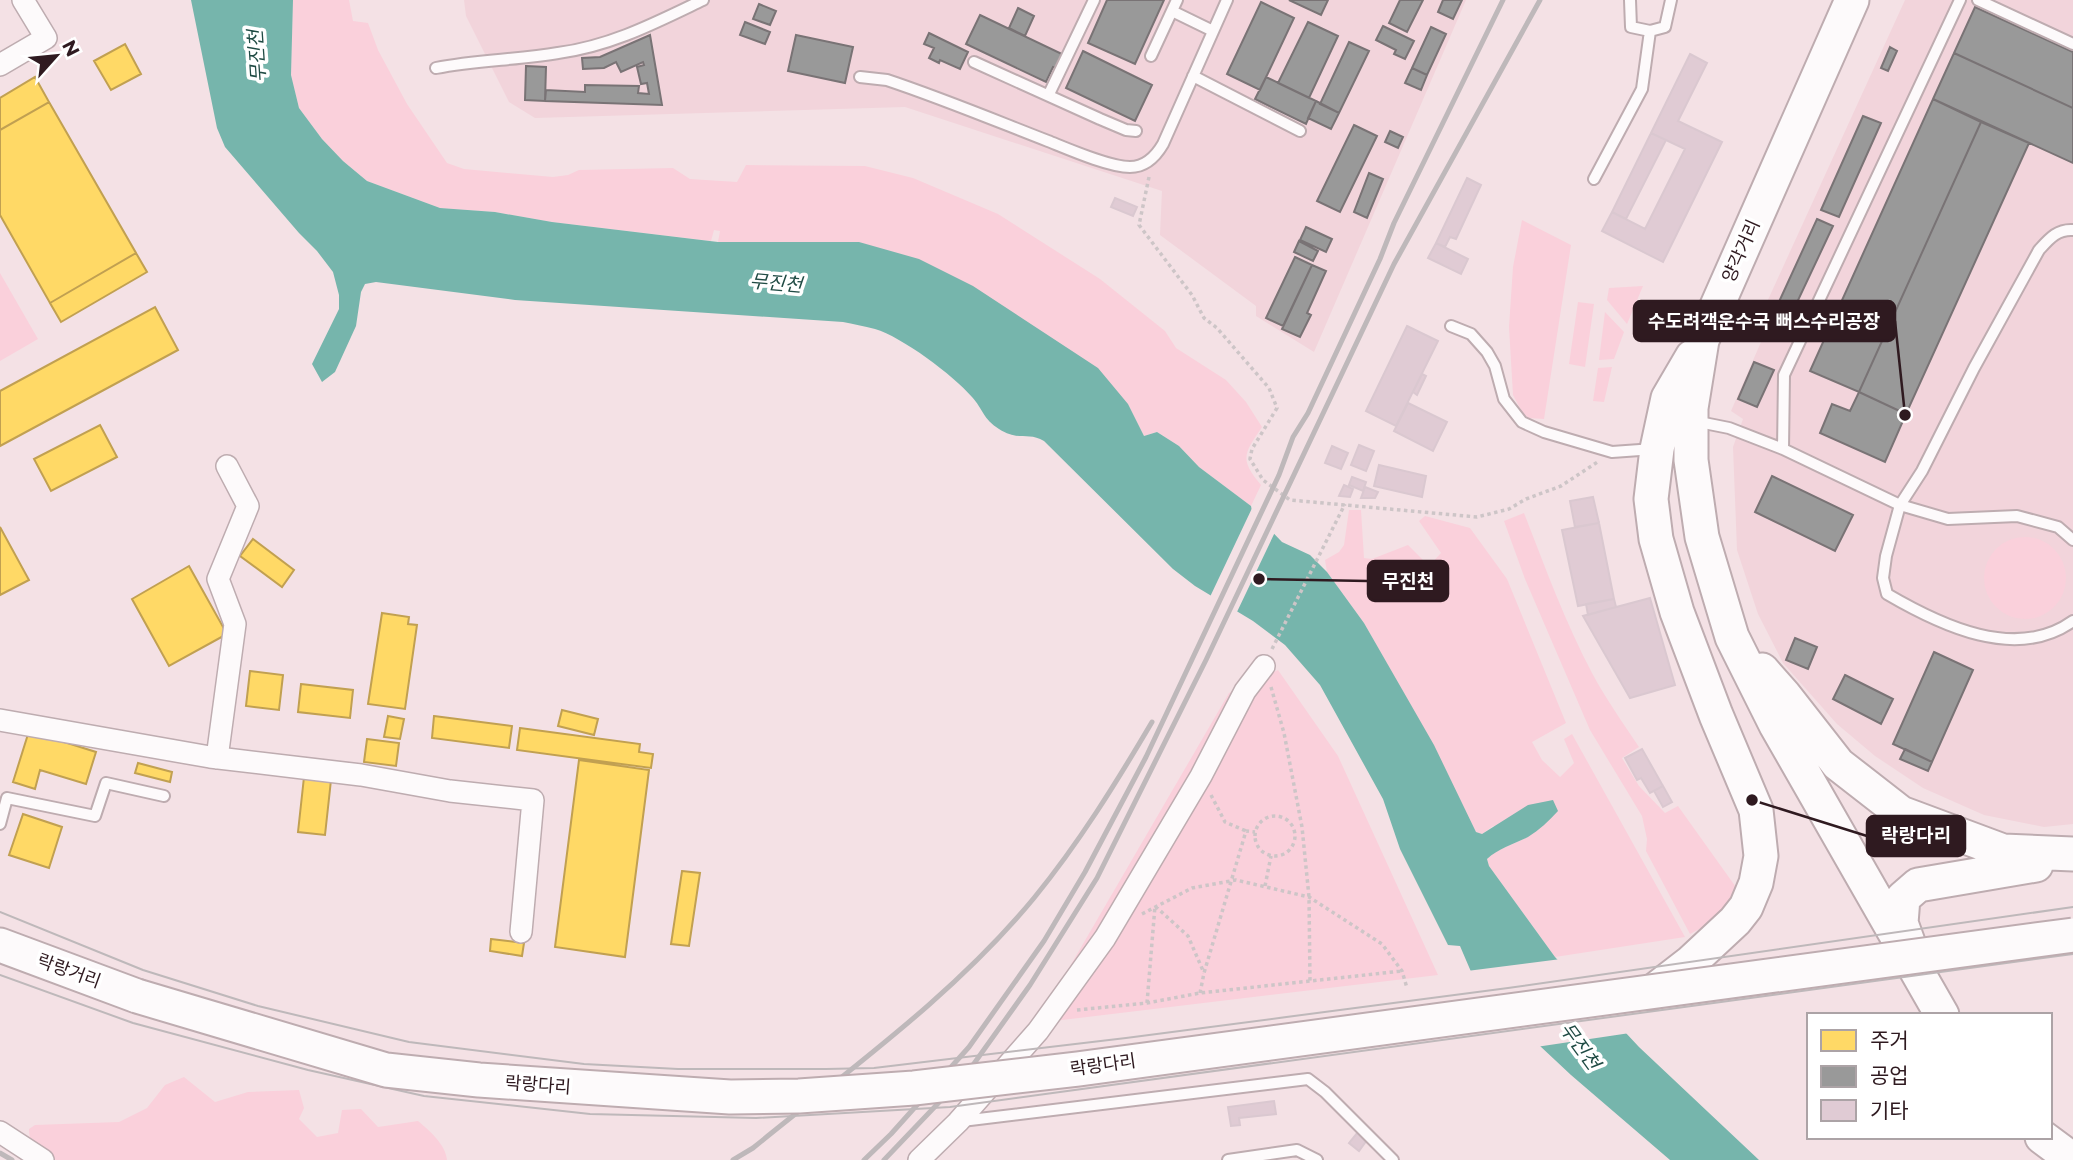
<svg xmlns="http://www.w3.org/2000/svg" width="2073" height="1160" font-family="Montserrat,'Noto Sans KR',sans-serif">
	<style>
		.built { fill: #f2d4db }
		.green { fill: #fad0db }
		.water { fill: #76b5ac }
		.pier { fill: #f4e1e5 }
		.homes { fill: #ffd966; stroke: #c1a051; stroke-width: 2 }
		.industry { fill: #999; stroke: #797375; stroke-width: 2 }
		.building { fill: #e0cbd4; stroke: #dac8d0; stroke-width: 2 }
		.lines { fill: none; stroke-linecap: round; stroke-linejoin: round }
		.service-casing { stroke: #beacb0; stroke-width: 14 }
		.minor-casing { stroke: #beacb0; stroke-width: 24 }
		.primary-casing { stroke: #beacb0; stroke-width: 37 }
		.path { stroke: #cdc5c7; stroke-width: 3.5; stroke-dasharray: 3.5 3.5; stroke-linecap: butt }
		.service { stroke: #fdfafb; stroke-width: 10 }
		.minor { stroke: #fdfafb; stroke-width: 21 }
		.primary { stroke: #fdfafb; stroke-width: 33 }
		.tram { stroke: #beb8ba; stroke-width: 2 }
		.rail { stroke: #beb8ba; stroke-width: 5 }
		.primary-bridge-casing { stroke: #beacb0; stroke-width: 37; stroke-linecap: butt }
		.primary-bridge { stroke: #fdfafb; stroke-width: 33 }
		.labels { text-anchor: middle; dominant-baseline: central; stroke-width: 7; stroke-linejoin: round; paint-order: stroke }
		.street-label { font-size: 18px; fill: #2f1a20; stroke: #fff }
		.water-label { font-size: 19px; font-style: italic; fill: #204b44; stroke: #fff }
		.leader { fill: none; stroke: #2f1a20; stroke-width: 2.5 }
		.callout-dot { fill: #2f1a20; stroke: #fff; stroke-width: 2.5 }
		.callout { fill: #2f1a20; stroke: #2f1a20; stroke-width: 2.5 }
		.callout-label { font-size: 19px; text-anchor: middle; font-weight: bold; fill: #fff }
	</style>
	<rect width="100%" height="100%" fill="#f4e1e5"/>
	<path class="built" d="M464,0h1002l-152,352 -58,-36v-10l-96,-71 2,-44 -257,-84 -370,11 -26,-16 -43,-86z
		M1905,0h168v824l-29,3 -60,-12 -61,-27 -48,-32 -38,-32 -54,-61 -25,-49 -21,-64 -4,-103 10,-28 -12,-8 30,-69 -14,-7 16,-35 4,2z"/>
	<path class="green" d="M293,0h56l4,21 15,2 10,27 29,54 40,59 17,6 89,8 15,-2 11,-5 94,-2 17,11 47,3 9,-17 119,1 48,12 85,36 102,65 65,52 11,17 50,32 20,22 16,25c-18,27 -23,32 -1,58l-10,21 -52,-39 -20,-21 -22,-14 -13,4 -16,-32 -269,-162h-141l2,-11 -6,-1 -3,11 -159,-19 -57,-10 -55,-4 -73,-27 -24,-20 -21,-22 -23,-31 -8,-33z
		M1522,220l49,25 -27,174 -16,-1 -6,-6 -9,-17 -4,-68 4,-60z
		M0,273l38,66 -38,22z
		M1643,286l-16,38 -20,-24 2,-12z
		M1578,302l16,2 -9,63 -16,-3z
		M1605,312l19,20 -10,27 -15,1z
		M1612,367l-8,35 -11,-1 5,-33z
		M1349,510h12l3,48 8,1 36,-14 21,21 12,-13 -22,-32 6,-5 45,12 37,51 59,144 -34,19 10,18 18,17 14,-14 -10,-24 8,-5 113,203 -130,20 -66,-91 -2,-7 8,-7 33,-15 -35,-11 -11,8 -6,-2 -43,-87 -69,-122 -37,-51 -2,-12 14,-8 5,-7z
		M1524,513c21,54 41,109 68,160 14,26 31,50 47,74l-17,11 17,28 26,27 13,-7 60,84 -22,30 -26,14 -44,-83 1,-12 -5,-23 -52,-86 -65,-151 -21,-58z
		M1984 578a41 41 0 1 1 82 0a41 41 0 1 1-82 0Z
		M1278,670l60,86 100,219 -401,48 192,-330z
		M184,1077l31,25 33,-10 51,-2 5,18 -5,11 18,18 21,-4 4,-23 19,-1 17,18 40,-6c11,9 28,24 29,39h-391c-13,-8 -28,-14 -27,-31l6,-4 84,-3 28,-14 18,-23z"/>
	<path class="water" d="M191,0h102l-2,75 8,33 23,31 21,22 24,20 73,27 55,4 57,10 166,20h141l60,17 54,27 125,82 30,36 16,32 13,-4 22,14 20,21 52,39 1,5 30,31 28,13 17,17 37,51 70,122 42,87 6,2 46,-29 25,-5 5,11c-9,10 -19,19 -30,26 -14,7 -29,11 -41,22l2,7 66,91 84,90 120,113h-89l-99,-85 -93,-87 -18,-42 -12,-1 -48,-96 -17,-50 -63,-114 -35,-40 -32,-24 -58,-35 -22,-17 -129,-128c-16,-10 -25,1 -45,-12 -16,-10 -16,-20 -27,-32 -19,-22 -70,-60 -97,-68 -11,-3 -22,-5 -32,-7l-328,-22 -139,-18 -11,2 -4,8 -5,34 -21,46 -13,10 -10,-18 27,-55v-14l-6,-23 -16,-21 -18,-18 -74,-86 -8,-19z"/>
	<path class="pier" d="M1254,504l1,6 21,20 -40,84 -27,-15z
		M1561,959l69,74 -94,14 -61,-57 -8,-19z"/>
	<path class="homes" d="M125,44l16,30 -30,16 -17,-29z
		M35,77l14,25 -49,28v-32z
		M49,102l87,151 -86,50 -50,-88v-85z
		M136,253l11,19 -86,50 -11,-19z
		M155,307l23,43 -178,96v-55z
		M100,425l17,32 -66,34 -17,-32z
		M0,527l29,53 -29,15z
		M253,539l41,31 -12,17 -42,-31z
		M189,566l38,68 -58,32 -37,-67z
		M382,613l27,4 -1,7 9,1 -12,84 -37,-5z
		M250,671l33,4 -4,35 -33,-4z
		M301,684l52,6 -3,28 -52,-6z
		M562,710l36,9 -4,16 -36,-9z
		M388,716l16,3 -4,20 -16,-2z
		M434,716l78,10 -3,22 -77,-10z
		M520,728l120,16 -1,8 14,2 -2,14 -134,-18z
		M29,731l67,21 -10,32 -46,-14 -5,19 -22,-7z
		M367,739l32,4 -3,23 -32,-4z
		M579,760l70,10 -24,187 -70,-10z
		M138,763l34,9 -2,10 -35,-9z
		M304,777l27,3 -6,55 -27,-3z
		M23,814l39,13 -13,41 -40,-13z
		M682,871l18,2 -11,73 -18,-2z
		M491,939l33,4 -2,13 -32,-5z"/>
	<path class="industry" d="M1107,0h57l-29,64 -47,-21z
		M1289,0h39l-7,15z
		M1400,0h23l-16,32 -18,-9z
		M1443,0h19l-9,19 -15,-7z
		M1261,2l33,16 -34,72 -33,-16z
		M759,4l17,7 -6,14 -17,-6z
		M1975,7l98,45v56l-119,-55z
		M1018,8l16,8 -9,20 -16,-8z
		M980,15l84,40 -6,14 -5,-2 -7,15 -80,-38z
		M745,22l25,10 -5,12 -25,-9z
		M1308,22l30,14 -29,62 -31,-15z
		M1383,26l31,15 -9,18 -11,-5 2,-4 -20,-10z
		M1431,27l15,7 -19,41 -15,-7z
		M929,33l39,19 -8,17 -20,-9 -1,3 -10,-5 5,-10 -10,-4z
		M650,35l12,70 -117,-4 1,-11 39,2v-7l54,1 -1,7 11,1 -2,-11 -6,1 -4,-17 7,-2 -1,-3 -22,10 -5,-10 -12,6 -21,1 -1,-11 18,-1z
		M796,35l57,12 -8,36 -57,-12z
		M1349,42l20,9 -30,62 -19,-9z
		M1890,47l7,4 -9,20 -7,-3z
		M1083,51l69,34 -17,36 -69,-33z
		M1954,53l119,55v55l-140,-64z
		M526,66l20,1 -1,34 -20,-1z
		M1412,68l15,7 -6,15 -16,-7z
		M1266,77l50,24 -10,23 -51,-25z
		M1933,99l48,23 -122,270 -49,-21z
		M1316,101l23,12 -8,16 -23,-11z
		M1863,116l18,7 -42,94 -18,-7z
		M1981,122l48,21 -123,271 -47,-22z
		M1354,125l23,11 -37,76 -23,-11z
		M1390,131l13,6 -5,11 -13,-6z
		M1369,173l14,6 -16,39 -13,-6z
		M1817,219l16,7 -40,85 -15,-7z
		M1306,227l26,12 -6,13 -26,-12z
		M1299,241l19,10 -5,10 -19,-9z
		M1295,257l17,8 -29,61 -17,-8z
		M1312,265l14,6 -19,42 4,2 -11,22 -18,-8z
		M1754,362l20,8 -17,37 -19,-8z
		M1859,392l47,22 -21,48 -65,-29 12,-29 18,7z
		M1772,476l81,39 -18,36 -80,-39z
		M1795,638l22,9 -9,22 -22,-9z
		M1934,652l39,18 -41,92 -39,-18z
		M1845,675l48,24 -12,25 -48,-25z
		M1905,749l27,13 -4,9 -28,-12z"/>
	<path class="building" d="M1690,54l17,9 -29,58 44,21 -59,120 -61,-31 10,-19 33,17 40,-80 -34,-16z
		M1651,133l15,7 -40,79 -14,-7z
		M1467,178l14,7 -25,54 -6,-2 -5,10 -9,-4z
		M1115,198l22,9 -4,9 -22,-9z
		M1436,243l32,16 -7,15 -33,-16z
		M1407,326l31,15 -42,85 -30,-15z
		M1422,374l4,2 -9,19 -4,-3z
		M1408,403l39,19 -14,29 -39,-20z
		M1359,445l15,6 -8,20 -15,-6z
		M1332,446l16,7 -7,16 -16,-6z
		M1379,465l47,11 -4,21 -48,-11z
		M1352,477l14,5 -3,9 -14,-6z
		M1344,485l9,4 -3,8 -11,-1z
		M1365,487l13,5 -3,6h-14z
		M1593,497l6,26 -24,4 -5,-26z
		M1599,523l15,76 -36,7 -16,-76z
		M1650,598l25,87 -45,13 -47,-82z
		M1614,599l2,8 -28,8 -2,-11z
		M1642,749l21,37 -13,7 -9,-15 -4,2 -12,-22z
		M1663,786l9,16 -9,5 -9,-16z
		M1274,1101l2,13 -37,4 1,7 -9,1 -3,-19z
		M1358,1132l9,8 -8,11 -10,-8z"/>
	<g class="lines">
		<g class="service-casing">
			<path id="service" d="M1630,0l1,27 19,4
				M1978,0l95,44
				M1172,11l41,20
				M1151,56l26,-56
				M974,62l126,57 26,11 10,1
				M436,68c40,-8 81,-8 122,-15 53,-7 97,-30 145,-53
				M1193,76l107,55
				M860,77l27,3c54,18 107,40 161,61 20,8 61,26 82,26 15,0 26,-11 33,-23l64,-144
				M1049,94l45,-94
				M1594,179l48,-90 8,-58 15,-4 6,-27
				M2073,230c-16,-1 -24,9 -34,20l-65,118 -52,103 -22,34 -14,51 -3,22 4,16c53,31 129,68 186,27
				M1451,326l20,8 16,18 8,14 9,33 18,23 22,10 68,20 42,-3
				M1694,421l35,7 54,21 117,56 48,14 69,-3 41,11 15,13
				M1783,449l1,-74 176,-375
				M0,824l7,-26 88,18 11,-33 58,13
				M962,1121l346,-42 17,13 68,68
				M1228,1160l69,-10 20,10"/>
		</g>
		<g class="minor-casing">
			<path id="minor" d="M0,65l46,-27 -23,-38
				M0,720l210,37 151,18 89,16 83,9 -12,132
				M217,758l18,-134 -17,-45 30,-73 -21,-40
				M0,1132l43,28
				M919,1160l39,-38 80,-91 67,-93 96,-162 44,-85 19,-25"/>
		</g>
		<g class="primary-casing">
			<path id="primary" d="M1852,0l-150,340 -11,68v52l11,77 30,100 44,88 166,290
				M1762,670l22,25 54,69 63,49 102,38 70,3
				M0,945l137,51
				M1909,945l-8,-22 2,-25 15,-13 118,-20
				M1651,993l40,-31 44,-41 11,-14 10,-24 5,-27 -5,-46 -40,-95 -39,-103 -21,-73 -5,-40 6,-50 11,-51 24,-41
				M2042,1137l31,23"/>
		</g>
		<path class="path" d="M1149,177l-10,48 53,70 12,23 13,10 52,60 8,20 -25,41 -2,10 13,21 27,20 187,17 32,-8 17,-10 35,-13 38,-25
			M1272,649l73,-145
			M1271,687l13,46 18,94 7,70 1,84
			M1211,795l14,27 21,9
			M1255 836a20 20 0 1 1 40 0a20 20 0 1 1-40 0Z
			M1265,886l6,-30
			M1142,914l50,-26 44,-8 73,17 73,47 20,27 5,17
			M1200,993l4,-20 42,-142 9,1
			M1147,1003l8,-97 33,30 16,37
			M1077,1010l70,-7 53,-10 202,-22"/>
		<use href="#service" class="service"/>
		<use href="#minor" class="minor"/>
		<use href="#primary" class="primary"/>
		<path class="tram" d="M0,912l143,58 115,36 151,36 175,22 94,5h148l48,-1 252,-30 382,-50 565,-81
			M0,975l133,48 175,47 116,26 166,18 166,4 194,-11 1123,-153"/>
		<path class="rail" d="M0,1153l12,7
			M733,1160l20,-12c97,-79 201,-153 281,-250 45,-55 82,-115 118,-176
			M864,1160l27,-26 78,-87 75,-106 41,-69 61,-115 133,-282 14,-38 15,-24 72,-154 14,-36 109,-223
			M884,1160l84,-88 62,-87 67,-107 109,-218 188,-396 146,-264"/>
		<g class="primary-bridge-casing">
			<path id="primary-bridge" d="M137,996l249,74 93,10 251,17 69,-1 115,-8 164,-19 995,-134"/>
		</g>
		<use href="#primary-bridge" class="primary-bridge"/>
	</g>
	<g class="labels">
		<g class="street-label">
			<text transform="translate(1741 251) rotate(-66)">양각거리</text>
			<text transform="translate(69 971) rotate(20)">락랑거리</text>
			<text transform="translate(1103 1065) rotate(-8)">락랑다리</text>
			<text transform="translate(538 1085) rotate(4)">락랑다리</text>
		</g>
		<g class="water-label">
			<text transform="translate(257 56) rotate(-94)">무진천</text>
			<text transform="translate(776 283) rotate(5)">무진천</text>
			<text transform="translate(1580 1046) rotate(54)">무진천</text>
		</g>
	</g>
	<path class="leader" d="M1905 415L1895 321M1259 579L1368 581M1752 800L1867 836"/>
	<g class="callout-dot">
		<circle cx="1905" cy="415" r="7"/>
		<circle cx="1259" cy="579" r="7"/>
		<circle cx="1752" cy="800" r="7"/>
	</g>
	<g class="callout">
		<rect x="1634" y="301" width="261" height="40" rx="7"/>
		<rect x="1368" y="561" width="80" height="40" rx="7"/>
		<rect x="1867" y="816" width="98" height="40" rx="7"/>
	</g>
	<g class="callout-label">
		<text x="1764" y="328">수도려객운수국 뻐스수리공장</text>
		<text x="1408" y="588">무진천</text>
		<text x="1916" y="842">락랑다리</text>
	</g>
	<rect x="1807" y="1013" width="245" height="126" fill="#ffffff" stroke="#aca3a6" stroke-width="2"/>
	<rect x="1821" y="1030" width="35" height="21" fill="#ffd966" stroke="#aca3a6" stroke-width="2"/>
	<text x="1870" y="1048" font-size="21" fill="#2f1a20">주거</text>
	<rect x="1821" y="1066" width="35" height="21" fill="#999999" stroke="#aca3a6" stroke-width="2"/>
	<text x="1870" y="1083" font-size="21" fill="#2f1a20">공업</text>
	<rect x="1821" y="1100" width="35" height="21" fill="#e0cbd4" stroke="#aca3a6" stroke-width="2"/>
	<text x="1870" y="1118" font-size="21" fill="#2f1a20">기타</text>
	<g transform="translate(56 56) rotate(63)" stroke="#ffffff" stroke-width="5" paint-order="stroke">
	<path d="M0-5L12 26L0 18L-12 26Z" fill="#2f1a20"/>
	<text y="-10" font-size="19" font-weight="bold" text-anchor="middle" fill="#2f1a20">N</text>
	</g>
</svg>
